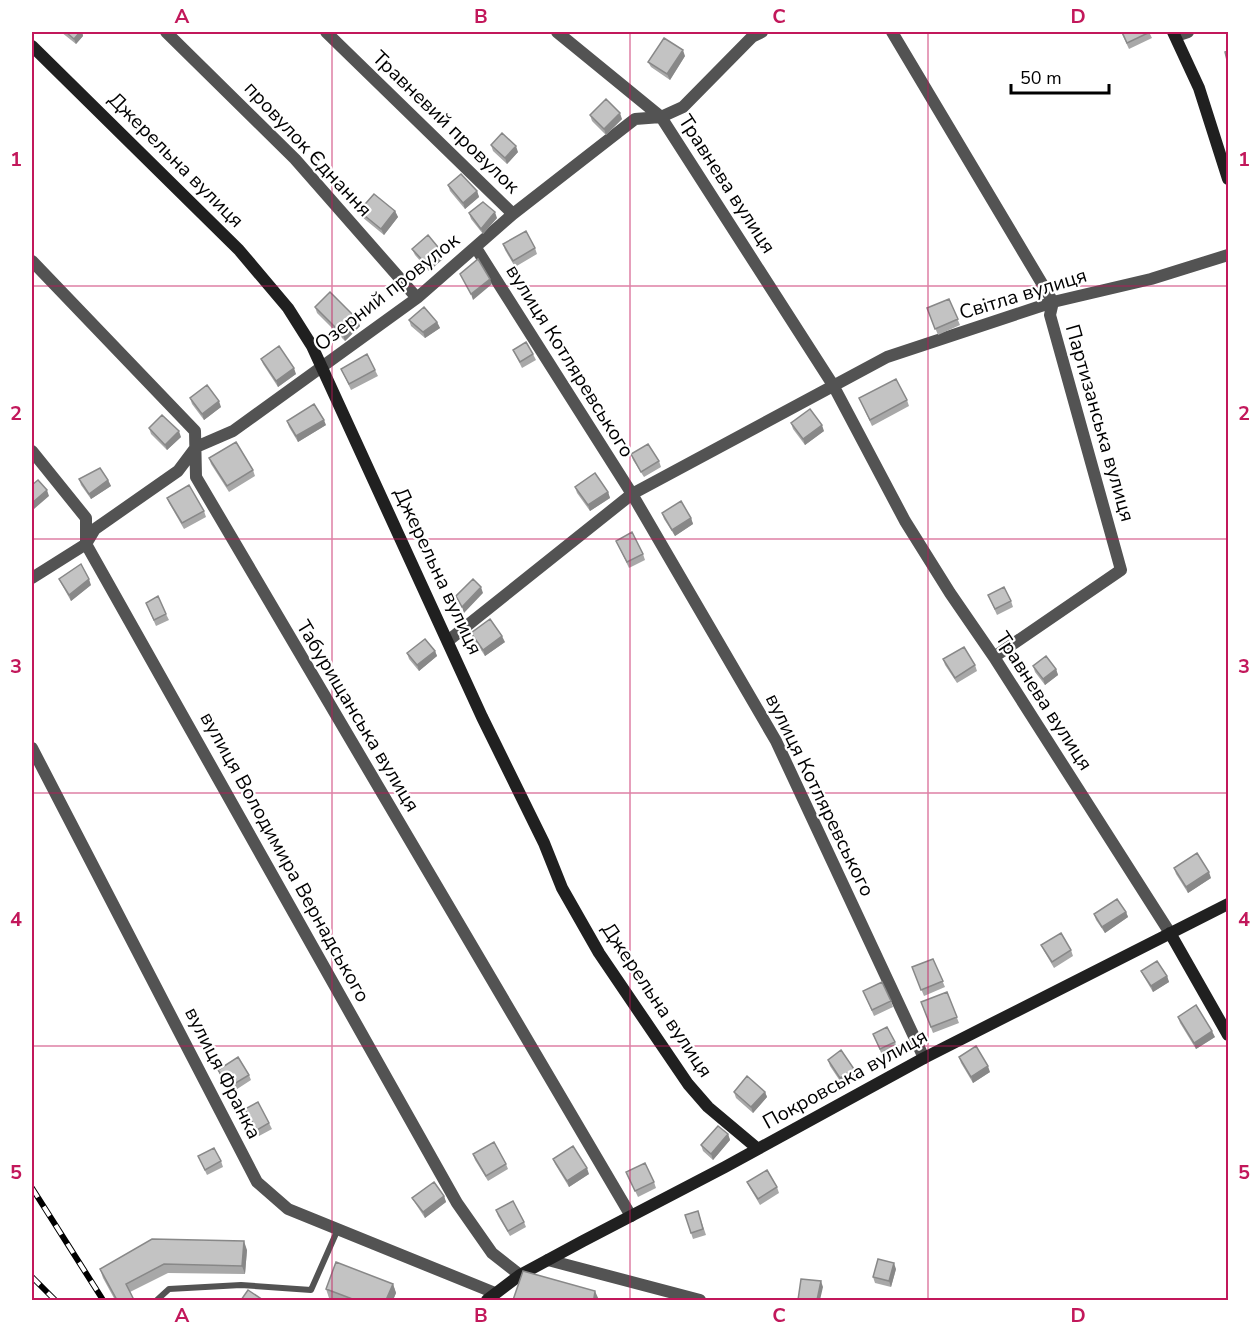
<svg xmlns="http://www.w3.org/2000/svg" width="1260" height="1332" font-family="'Nunito Sans',sans-serif">
	<style>
		.lines { fill: none; stroke-linecap: round; stroke-linejoin: round }
		.lane { stroke: #535353; stroke-width: 6 }
		.street { stroke: #535353; stroke-width: 12 }
		.secondary { stroke: #202020; stroke-width: 12 }
		.rail-casing { stroke: #000; stroke-width: 6 }
		.rail { stroke: #fff; stroke-width: 4; stroke-dasharray: 11; stroke-linecap: butt }
		.wall { fill: #a8a8a8 }
		.shaded-wall { fill: #888 }
		.building { fill: #c3c3c3; stroke: #888; stroke-width: 1.5 }
		.grid { fill: none; stroke: #c2185b; stroke-width: 1.5; stroke-opacity: 0.55 }
		.labels { text-anchor: middle; dominant-baseline: central; stroke-width: 4.5; stroke-linejoin: round; paint-order: stroke }
		.street-label { font-size: 20px; fill: #000; stroke: #fff }
		.neatline { fill: none; stroke: #c2185b; stroke-width: 2 }
		.grid-label { font-size: 20px; text-anchor: middle; font-weight: bold; fill: #c2185b }
	</style>
	<rect width="100%" height="100%" fill="#fff"/>
	<g class="lines">
		<path class="lane" d="M157,1300l12,-11 72,-4 70,5 27,-61"/>
		<path class="street" d="M166,32l129,127 122,139
			M326,32l187,182
			M557,32l104,85 172,268 72,136 45,72 44,64 176,276
			M892,32l161,270 -3,13 71,255 -127,87
			M1176,36l12,-4
			M476,248l156,246 144,247 148,317
			M32,261l163,170 1,46 435,739
			M32,451l54,67v26l371,659 35,50 28,22
			M32,578l54,-34 9,-15 83,-58 18,-24 37,-16 184,-133 96,-84 122,-95 26,-2 22,-10 69,-70 10,-5
			M449,640l183,-146 255,-137 166,-55 98,-23 77,-24
			M32,748l225,434 31,27 207,84
			M548,1260l152,40"/>
		<path class="secondary" d="M1173,32l26,56 29,91
			M32,46l207,204 49,58 24,38 170,371 62,126 18,45 37,65 89,131 20,23 50,42
			M1170,933l58,102
			M487,1300l33,-25 63,-34 142,-74 199,-109 304,-154"/>
		<g class="rail-casing">
			<path id="rail" d="M32,1188l71,112
				M32,1277l23,23"/>
		</g>
		<use href="#rail" class="rail"/>
	</g>
	<path class="wall" d="M61,32h21l1,4 -7,8z
		M1121,32h28l3,6 -23,11z
		M685,56l-15,24 -19,-13 -3,-5z
		M590,115l32,4 -16,16 -14,-14z
		M491,145l27,7 -11,12 -14,-13z
		M448,185l29,6 2,6 -14,12 -15,-18z
		M359,211h36l3,6 -14,18 -22,-18z
		M469,213l28,5 -14,16 -12,-15z
		M503,244l32,4 2,6 -22,13 -10,-17z
		M412,249l30,3 2,6 -15,13 -14,-16z
		M949,299l11,26 -22,10 -11,-27z
		M315,307l45,19 -15,15 -28,-28z
		M409,320l28,2 3,6 -15,10 -14,-12z
		M513,350l20,4 3,6 -14,8z
		M261,359l35,15 -18,13 -15,-23z
		M341,369l34,1 3,6 -27,14z
		M190,398l31,9 -17,13 -12,-16z
		M859,398l48,2 2,6 -37,20z
		M287,421l39,4 -28,17 -9,-15z
		M791,423l33,8 -19,14 -12,-16z
		M149,428l32,9 -14,13 -16,-16z
		M631,454l28,7 2,6 -17,10 -11,-17z
		M209,458l44,12 2,6 -26,16 -18,-28z
		M79,479l29,1 3,6 -20,13 -10,-14z
		M575,487l33,5 2,6 -20,13 -13,-18z
		M167,498l37,13 2,6 -22,12 -15,-26z
		M662,513l29,5 2,6 -18,12 -11,-17z
		M616,541l27,13 2,6 -16,8z
		M59,579l32,6 -20,16 -9,-16z
		M988,595l23,6 2,6 -16,8z
		M146,603l20,11 3,6 -13,6z
		M471,633l34,9 -20,14 -12,-18z
		M435,651l2,5 -18,15 -10,-12 -2,-6z
		M943,659l32,6 2,6 -20,12 -12,-18z
		M1033,666l23,3 2,6 -13,10 -10,-13z
		M1174,868l37,10 -23,15 -12,-19z
		M1126,912l2,5 -23,16 -9,-13 -2,-6z
		M1041,945l30,5 2,6 -19,12 -10,-17z
		M933,959l12,28 -21,9 -12,-29z
		M1141,971l26,5 2,6 -16,10 -9,-15z
		M863,991l28,10 2,6 -19,9z
		M947,992l12,31 -26,10 -12,-31z
		M1178,1017l37,20 -19,12 -16,-26z
		M873,1034l22,8 2,6 -15,7z
		M959,1057l31,15 -17,11 -12,-20z
		M828,1060l26,9 2,5 -14,10 -12,-18z
		M218,1070l31,5 2,5 -20,13 -11,-18z
		M734,1092h31l2,5 -14,16 -17,-15z
		M245,1109l24,14 3,6 -13,7 -12,-21z
		M728,1134l2,6 -17,20 -10,-9 -2,-6z
		M473,1154l33,10 2,5 -20,12 -13,-21z
		M198,1156l23,5 2,6 -16,8z
		M553,1159l36,15 -20,13 -14,-23z
		M626,1172l28,10 2,6 -18,9z
		M747,1182l30,5 2,6 -19,12 -10,-17z
		M444,1196l2,6 -21,16 -10,-15 -3,-5z
		M496,1210l28,12 2,5 -16,9 -12,-20z
		M698,1211l8,24 -13,4 -8,-24z
		M247,1250l-2,24 -77,-1 -38,19 4,8h-19l-12,-22 -3,-9z
		M896,1269l-5,18 -16,-4 -2,-6z
		M393,1284l3,9 -3,7h-57l-7,-2 -3,-9z"/>
	<path class="shaded-wall" d="M80,32h2l1,4 -7,8 -2,-5z
		M683,50l2,6 -15,24 -3,-6z
		M620,113l2,6 -16,16 -2,-6z
		M516,146l2,6 -11,12 -2,-6z
		M477,191l2,6 -14,12 -2,-6z
		M395,211l3,6 -14,18 -3,-6z
		M495,212l2,6 -14,16 -2,-5z
		M442,252l2,6 -15,13 -2,-6z
		M490,279l2,5 -19,16 -2,-6z
		M358,320l2,6 -15,15 -2,-6z
		M437,322l3,6 -15,10 -2,-6z
		M294,368l2,6 -18,13 -2,-6z
		M219,401l2,6 -17,13 -2,-6z
		M324,420l2,5 -28,17 -2,-6z
		M822,425l2,6 -19,14 -2,-6z
		M179,431l2,6 -14,13 -2,-5z
		M108,480l3,6 -20,13 -2,-5z
		M47,490l2,6 -15,13 -2,-6z
		M608,492l2,6 -20,13 -2,-6z
		M691,518l2,6 -18,12 -3,-6z
		M89,579l2,6 -20,16 -2,-6z
		M481,587l2,6 -19,20 -2,-6z
		M502,636l3,6 -20,14 -2,-6z
		M435,651l2,5 -18,15 -2,-6z
		M1056,669l2,6 -13,10 -2,-6z
		M1209,872l2,6 -23,15 -2,-6z
		M1126,912l2,5 -23,16 -3,-6z
		M1167,976l2,6 -16,10 -2,-6z
		M1212,1031l3,6 -19,12 -2,-6z
		M988,1066l2,6 -17,11 -2,-6z
		M854,1069l2,5 -14,10 -2,-6z
		M765,1092l2,5 -14,16 -2,-6z
		M728,1134l2,6 -17,20 -2,-6z
		M587,1168l2,6 -20,13 -2,-6z
		M444,1196l2,6 -21,16 -2,-6z
		M244,1241l3,9 -2,24 -3,-8z
		M894,1263l2,6 -5,18 -2,-6z
		M821,1281l2,6 -3,13h-3z
		M393,1284l3,9 -3,7h-7z
		M595,1291l4,9 -5,-2z"/>
	<path class="building" d="M66,32h14l-6,7z
		M1122,32h28l-23,11z
		M664,38l19,12 -16,24 -19,-12z
		M1228,51v13l-3,-12z
		M606,99l14,14 -16,16 -14,-14z
		M502,133l14,13 -11,12 -14,-13z
		M461,174l16,17 -14,12 -15,-18z
		M374,194l21,17 -14,18 -22,-18z
		M483,202l12,10 -14,17 -12,-16z
		M526,231l9,17 -22,13 -10,-17z
		M428,235l14,17 -15,13 -15,-16z
		M478,259l12,20 -19,15 -11,-20z
		M330,292l28,28 -15,15 -28,-28z
		M949,299l9,20 -23,10 -8,-21z
		M424,307l13,15 -14,10 -14,-12z
		M526,342l7,12 -13,8 -7,-12z
		M279,346l15,22 -18,13 -15,-22z
		M367,354l8,16 -26,14 -8,-15z
		M896,379l11,21 -37,20 -11,-22z
		M207,385l12,16 -17,13 -12,-16z
		M314,404l10,16 -28,16 -9,-15z
		M810,409l12,16 -19,14 -12,-16z
		M162,415l17,16 -14,14 -16,-17z
		M236,442l17,28 -26,16 -18,-28z
		M648,444l11,17 -18,11 -10,-18z
		M100,468l8,12 -19,14 -10,-15z
		M595,473l13,19 -20,13 -13,-18z
		M38,480l9,10 -15,13v-18z
		M189,485l15,26 -22,12 -15,-25z
		M681,501l10,17 -19,12 -10,-17z
		M632,532l11,22 -16,8 -11,-21z
		M81,564l8,15 -20,16 -10,-16z
		M473,579l8,8 -19,20 -6,-11z
		M1004,587l7,14 -16,8 -7,-14z
		M158,596l8,18 -12,6 -8,-17z
		M490,619l12,17 -19,14 -12,-17z
		M425,639l10,12 -18,14 -10,-12z
		M964,647l11,18 -20,13 -12,-19z
		M1046,656l10,13 -13,10 -10,-13z
		M1197,853l12,19 -23,15 -12,-19z
		M1117,899l9,13 -24,15 -8,-13z
		M1061,933l10,17 -19,12 -11,-17z
		M933,959l10,22 -22,9 -9,-23z
		M1157,961l10,15 -16,10 -10,-15z
		M882,982l9,19 -19,9 -9,-19z
		M947,992l10,25 -26,10 -10,-25z
		M1196,1005l16,26 -18,12 -16,-26z
		M887,1027l8,15 -15,7 -7,-15z
		M976,1046l12,20 -17,11 -12,-20z
		M841,1050l13,19 -14,9 -12,-18z
		M238,1057l11,18 -20,12 -11,-17z
		M747,1076l18,16 -14,15 -17,-15z
		M258,1102l11,21 -12,7 -12,-21z
		M718,1126l10,8 -17,20 -10,-9z
		M494,1142l12,22 -20,12 -13,-22z
		M573,1146l14,22 -20,13 -14,-22z
		M214,1148l7,13 -16,9 -7,-14z
		M645,1163l9,19 -19,9 -9,-19z
		M767,1170l10,17 -19,12 -11,-17z
		M434,1182l10,14 -21,16 -11,-14z
		M513,1201l11,21 -16,9 -12,-21z
		M698,1211l5,18 -12,4 -6,-18z
		M152,1239l92,2 -2,25 -78,-2 -38,20 8,16h-17l-17,-31z
		M878,1259l16,4 -5,18 -16,-4z
		M336,1262l57,22 -7,16h-31l-29,-11z
		M523,1271l72,20 -1,7 9,2h-90z
		M801,1279l20,2 -4,19h-19z
		M248,1290l15,10h-22z"/>
	<path class="grid" d="M332,32v1268M630,32v1268M928,32v1268M32,286h1196M32,539h1196M32,793h1196M32,1046h1196"/>
	<g class="labels">
		<g class="street-label">
			<text transform="translate(446 122) rotate(44)">Травневий провулок</text>
			<text transform="translate(308 149) rotate(47)">провулок Єднання</text>
			<text transform="translate(176 160) rotate(45)">Джерельна вулиця</text>
			<text transform="translate(727 184) rotate(57)">Травнева вулиця</text>
			<text transform="translate(387 292) rotate(-38)">Озерний провулок</text>
			<text transform="translate(1023 294) rotate(-17)">Світла вулиця</text>
			<text transform="translate(570 361) rotate(58)">вулиця Котляревського</text>
			<text transform="translate(1100 423) rotate(74)">Партизанська вулиця</text>
			<text transform="translate(438 571) rotate(65)">Джерельна вулиця</text>
			<text transform="translate(1044 701) rotate(57)">Травнева вулиця</text>
			<text transform="translate(358 716) rotate(59)">Табурищанська вулиця</text>
			<text transform="translate(820 795) rotate(64)">вулиця Котляревського</text>
			<text transform="translate(285 857) rotate(61)">вулиця Володимира Вернадського</text>
			<text transform="translate(657 1000) rotate(56)">Джерельна вулиця</text>
			<text transform="translate(223 1073) rotate(63)">вулиця Франка</text>
			<text transform="translate(845 1079) rotate(-29)">Покровська вулиця</text>
		</g>
	</g>
	<rect width="1260" height="1332" fill="none" stroke="#ffffff" stroke-width="66"/>
	<path d="M1011 84v9h98v-9" fill="none" stroke="#000000" stroke-width="3"/>
	<text x="1020" y="84" font-size="18" fill="#000000" stroke="#ffffff" stroke-width="4.5" paint-order="stroke">50 m</text>
	<rect x="33" y="33" width="1194" height="1266" class="neatline"/>
	<g class="grid-label">
		<text x="182" y="23">A</text>
		<text x="481" y="23">B</text>
		<text x="779" y="23">C</text>
		<text x="1078" y="23">D</text>
		<text x="16" y="166">1</text>
		<text x="1244" y="166">1</text>
		<text x="16" y="420">2</text>
		<text x="1244" y="420">2</text>
		<text x="16" y="673">3</text>
		<text x="1244" y="673">3</text>
		<text x="16" y="926">4</text>
		<text x="1244" y="926">4</text>
		<text x="16" y="1179">5</text>
		<text x="1244" y="1179">5</text>
		<text x="182" y="1322">A</text>
		<text x="481" y="1322">B</text>
		<text x="779" y="1322">C</text>
		<text x="1078" y="1322">D</text>
	</g>
</svg>
